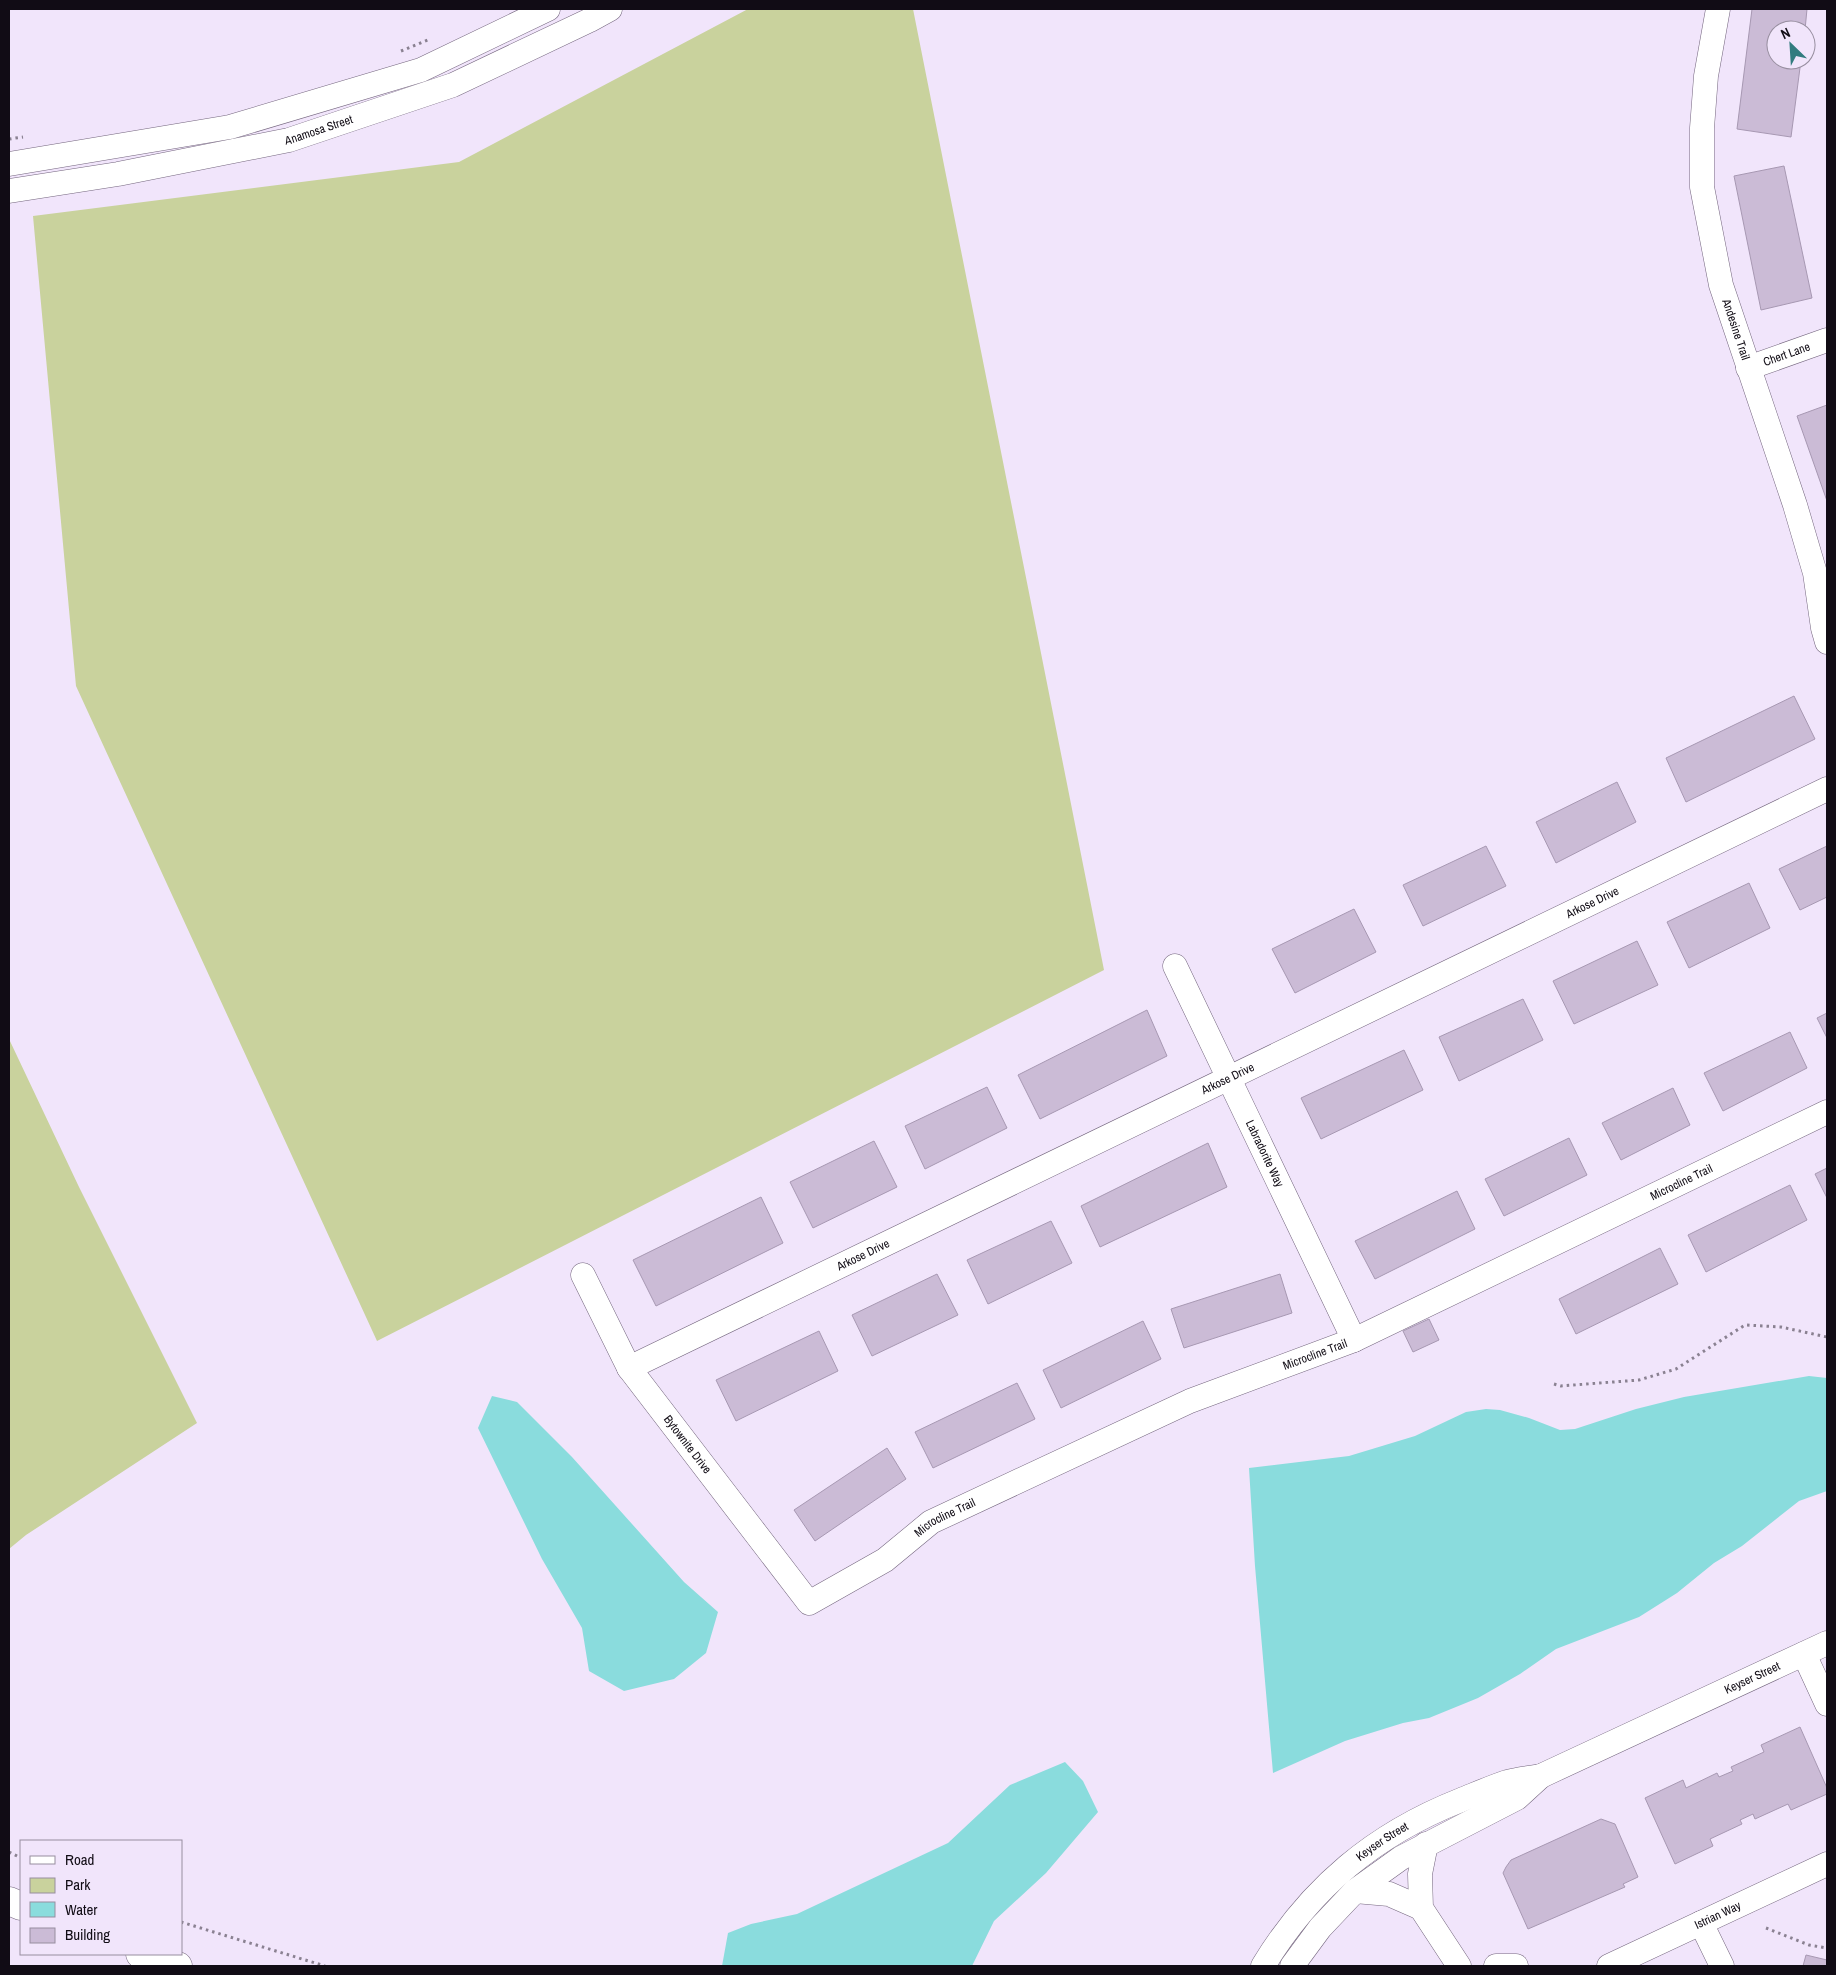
<svg xmlns="http://www.w3.org/2000/svg" width="1836" height="1975" font-family="'Archivo Narrow',sans-serif">
	<style>
		.green { fill: #c9d29d }
		.water { fill: #8adcdd }
		.building { fill: #cbbbd6; stroke: #a798b2 }
		.lines { fill: none; stroke-linecap: round; stroke-linejoin: round }
		.street-casing { stroke: #74667e; stroke-width: 25 }
		.secondary-casing { stroke: #74667e; stroke-width: 29 }
		.path { stroke: #8a8191; stroke-width: 3; stroke-dasharray: 2.5 4; stroke-linecap: butt }
		.street { stroke: #fff; stroke-width: 24 }
		.secondary { stroke: #fff; stroke-width: 28 }
		.labels { text-anchor: middle; dominant-baseline: central; stroke-width: 4; stroke-linejoin: round; paint-order: stroke }
		.street-label { font-size: 12px; fill: #110c15; stroke: #f1e5fb }
	</style>
	<rect width="100%" height="100%" fill="#f1e5fb"/>
	<path class="green" d="M748,9h165l191,961 -727,371 -301,-655 -43,-470 426,-54z
		M9,1039l70,148 118,236 -171,112 -17,14z"/>
	<path class="water" d="M1809,1376l18,2v113l-28,10 -57,45 -28,17 -37,30 -38,24 -83,32 -36,25 -42,24 -49,20 -26,5 -58,18 -72,32 -18,-207 -6,-98 100,-12 66,-20 51,-24 20,-3 14,1 29,8 31,12 15,-1 61,-20 48,-12z
		M492,1396l25,6 55,55 112,125 34,30 -12,41 -32,26 -50,12 -35,-20 -7,-43 -40,-69 -64,-131z
		M1065,1762l18,19 15,31 -52,61 -52,48 -22,45h-250l6,-33 23,-9 46,-10 151,-71 62,-58z"/>
	<path class="building" d="M1752,9h55l-2,21h-29v30h25l-10,77 -54,-8z
		M1784,166l28,132 -51,12 -27,-134z
		M1827,405v96l-30,-85z
		M1794,696l21,43 -129,63 -20,-44z
		M1617,782l19,40 -80,41 -20,-41z
		M1486,846l20,40 -83,40 -20,-41z
		M1827,846v51l-27,13 -21,-41z
		M1749,883l21,45 -81,40 -22,-46z
		M1354,909l22,43 -81,41 -23,-44z
		M1637,941l21,44 -84,39 -21,-43z
		M1523,999l20,41 -84,41 -20,-44z
		M1147,1010l20,46 -127,63 -22,-44z
		M1827,1013v25l-10,-20z
		M1790,1032l17,36 -84,43 -19,-38z
		M1404,1050l19,40 -102,49 -20,-41z
		M987,1087l20,41 -82,41 -20,-43z
		M1673,1088l17,37 -69,35 -19,-37z
		M1569,1138l18,37 -83,41 -19,-37z
		M874,1141l23,46 -84,41 -23,-46z
		M1208,1143l19,44 -127,60 -19,-41z
		M1827,1168v30l-12,-24z
		M1790,1185l17,35 -101,52 -18,-37z
		M1457,1191l18,38 -100,50 -20,-38z
		M761,1197l22,46 -127,63 -23,-46z
		M1051,1221l21,42 -84,41 -21,-44z
		M1660,1248l18,36 -102,50 -17,-35z
		M937,1274l21,41 -86,41 -20,-41z
		M1280,1274l12,39 -108,35 -13,-39z
		M1429,1319l10,21 -26,12 -10,-21z
		M1143,1321l18,38 -100,49 -18,-38z
		M819,1331l19,40 -102,50 -20,-41z
		M1017,1383l18,36 -102,49 -18,-36z
		M887,1448l19,31 -91,62 -21,-31z
		M1800,1727l27,61v6l-36,16 -3,-6 -33,15 -2,-5 -13,6 2,4 -32,15 3,7 -38,18 -30,-66 38,-18 3,8 31,-15 2,4 14,-6 -2,-4 33,-15 -3,-7z
		M1601,1819l14,5 23,53 -15,7 2,3 -97,42 -25,-56 3,-6 5,-7z
		M1806,1955l21,5v6h-24z"/>
	<g class="lines">
		<g class="street-casing">
			<g id="street">
				<path id="s1" d="M1718,9l-12,67 -4,52v59l19,98 74,220 20,68 8,55 4,14"/>
				<path d="M9,164l221,-37 191,-57 127,-61"/>
				<path id="s2" d="M9,191l109,-17 171,-34 164,-55 137,-65 20,-11"/>
				<path id="s3" d="M1748,368l79,-28"/>
				<path id="s4" d="M1175,966l179,374"/>
				<path id="s5" d="M583,1275l46,93 180,235 76,-43 46,-38 259,-121 164,-61 473,-228"/>
				<path id="s6" d="M629,1368l1198,-579"/>
				<path d="M1804,1654l23,50"/>
				<path d="M1426,1844l-6,30 1,34 38,58"/>
				<path d="M1355,1891l34,3 32,14"/>
				<path d="M1701,1923l21,43"/>
				<path id="s7" d="M1263,1966c48,-79 112,-132 198,-166 15,-6 31,-13 46,-18 11,-3 23,-4 34,-6l286,-133"/>
				<path d="M1292,1966l28,-38 35,-37 46,-33 116,-60 24,-22"/>
				<path d="M1496,1966h20"/>
				<path id="s8" d="M1609,1966l218,-102"/>
			</g>
		</g>
		<g class="secondary-casing">
			<path id="secondary" d="M9,1901l12,5
				M140,1954l38,12"/>
		</g>
		<path class="path" d="M401,51l29,-12
			M9,139l14,-2
			M1554,1384l7,2 78,-6 37,-11 69,-44 36,2 46,10
			M9,1852l12,6
			M181,1922l144,44
			M1766,1928l43,17 18,3"/>
		<use href="#street" class="street"/>
		<use href="#secondary" class="secondary"/>
	</g>
	<g class="labels">
		<g class="street-label">
			<text stroke="none"><textPath href="#s2" startOffset="316">Anamosa Street</textPath></text>
			<text stroke="none"><textPath href="#s1" startOffset="326">Andesine Trail</textPath></text>
			<text stroke="none"><textPath href="#s3" startOffset="41">Chert Lane</textPath></text>
			<text stroke="none"><textPath href="#s6" startOffset="1070">Arkose Drive</textPath></text>
			<text stroke="none"><textPath href="#s6" startOffset="665">Arkose Drive</textPath></text>
			<text stroke="none"><textPath href="#s4" startOffset="208">Labradorite Way</textPath></text>
			<text stroke="none"><textPath href="#s5" startOffset="1371">Microcline Trail</textPath></text>
			<text stroke="none"><textPath href="#s6" startOffset="260">Arkose Drive</textPath></text>
			<text stroke="none"><textPath href="#s5" startOffset="966">Microcline Trail</textPath></text>
			<text stroke="none"><textPath href="#s5" startOffset="200">Bytownite Drive</textPath></text>
			<text stroke="none"><textPath href="#s5" startOffset="561">Microcline Trail</textPath></text>
			<text stroke="none"><textPath href="#s7" startOffset="580">Keyser Street</textPath></text>
			<text stroke="none"><textPath href="#s7" startOffset="174">Keyser Street</textPath></text>
			<text stroke="none"><textPath href="#s8" startOffset="120">Istrian Way</textPath></text>
		</g>
	</g>
	<rect width="1836" height="1975" fill="none" stroke="#110c15" stroke-width="20"/>
	<rect x="20" y="1840" width="162" height="115" fill="#f1e5fb" stroke="#978e9f"/>
	<rect x="30" y="1856" width="25" height="8" fill="#ffffff" stroke="#978e9f"/>
	<text x="65" y="1865" font-size="15" fill="#110c15">Road</text>
	<rect x="30" y="1878" width="25" height="15" fill="#c9d29d" stroke="#978e9f"/>
	<text x="65" y="1890" font-size="15" fill="#110c15">Park</text>
	<rect x="30" y="1902" width="25" height="15" fill="#8adcdd" stroke="#978e9f"/>
	<text x="65" y="1915" font-size="15" fill="#110c15">Water</text>
	<rect x="30" y="1928" width="25" height="15" fill="#cbbbd6" stroke="#978e9f"/>
	<text x="65" y="1940" font-size="15" fill="#110c15">Building</text>
	<g transform="translate(1791 45) rotate(335)"><circle r="24" fill="#f1e5fb" stroke="#978e9f"/>
	<path d="M0-4L9 19L0 12L-9 19Z" fill="#327b7f"/>
	<text y="-8" font-size="14" font-weight="bold" text-anchor="middle" fill="#110c15">N</text>
	</g>
</svg>
